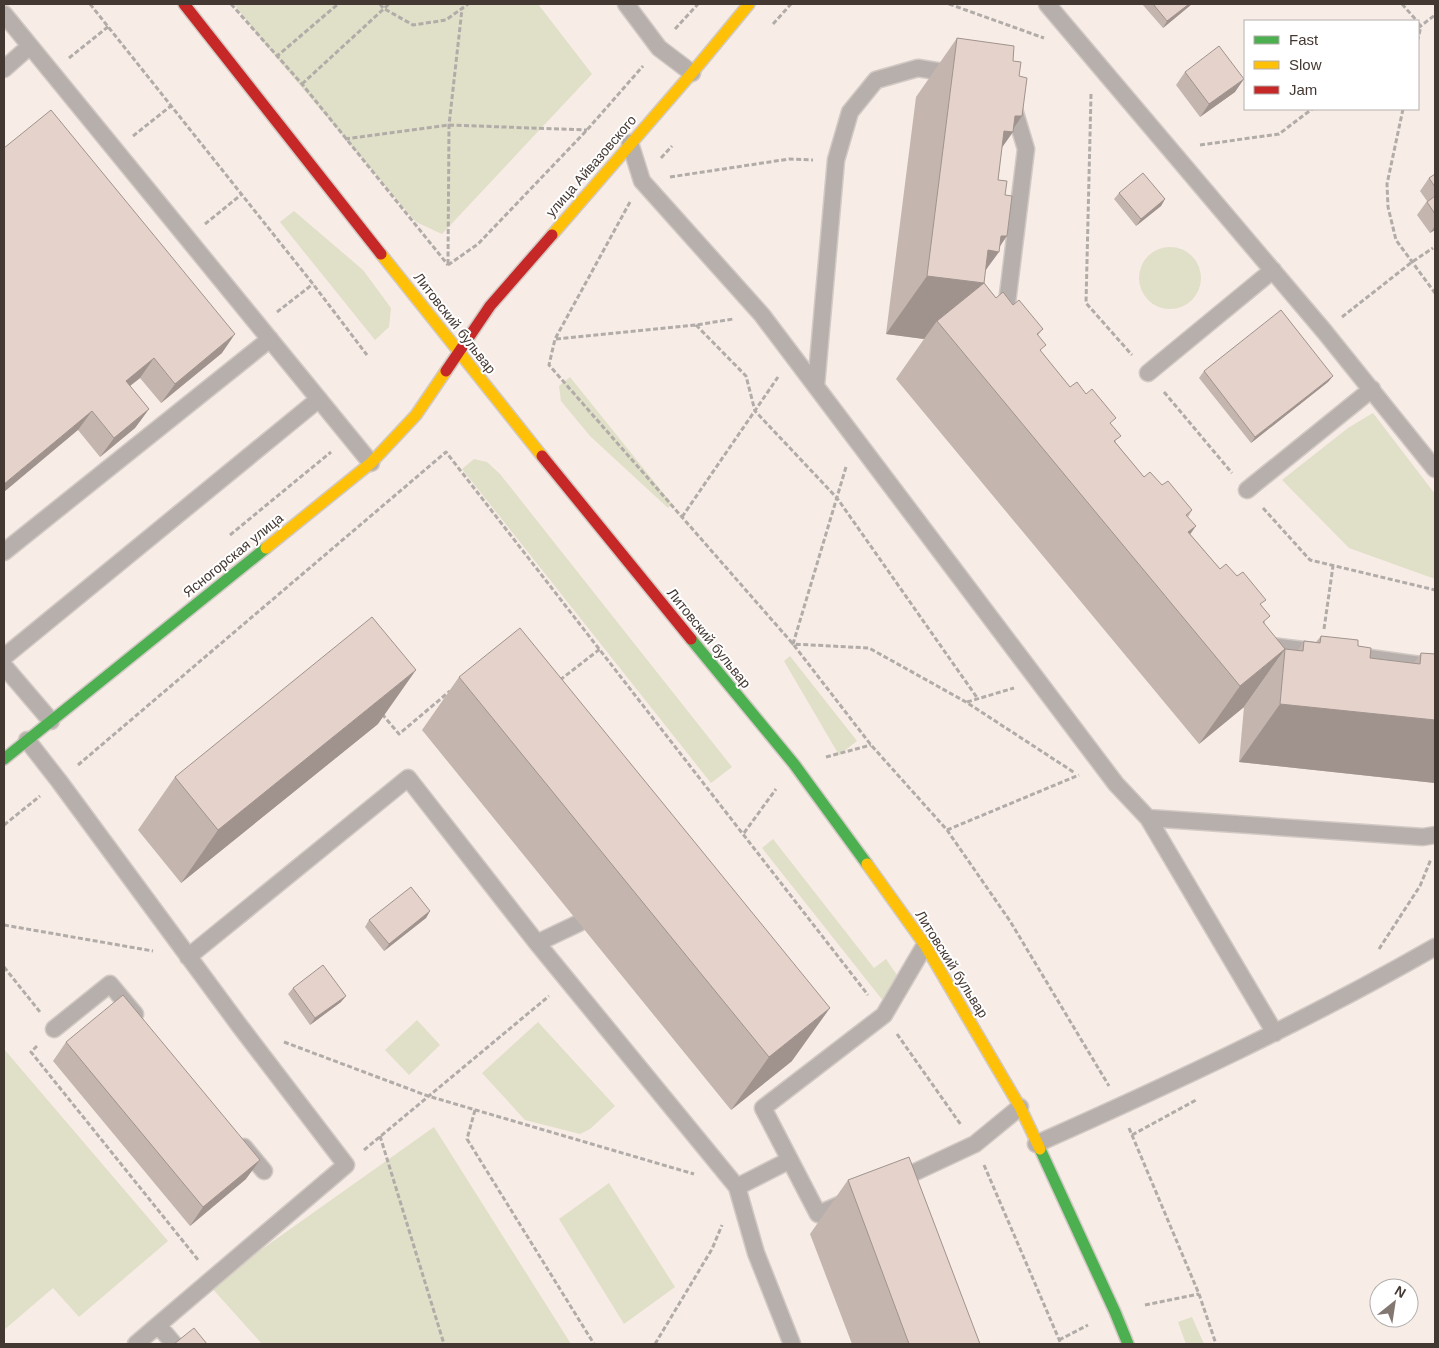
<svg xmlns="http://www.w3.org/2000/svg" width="1439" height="1348" font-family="Helvetica,sans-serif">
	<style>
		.green { fill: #e0dfc7 }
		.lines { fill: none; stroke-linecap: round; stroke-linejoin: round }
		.lane-casing { stroke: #d2c9c4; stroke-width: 19 }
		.fast-casing { stroke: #d2c9c4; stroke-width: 14 }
		.slow-casing { stroke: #d2c9c4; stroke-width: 14 }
		.jam-casing { stroke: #d2c9c4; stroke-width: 14 }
		.path { stroke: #b2aca9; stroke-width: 3; stroke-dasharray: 5 2.5; stroke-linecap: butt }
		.lane { stroke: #b6afab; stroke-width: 16 }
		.fast { stroke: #4caf50; stroke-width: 11 }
		.slow { stroke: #ffc107; stroke-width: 11 }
		.jam { stroke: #c62828; stroke-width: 11 }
		.wall { fill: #c4b5af }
		.shaded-wall { fill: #a0938e }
		.building { fill: #e4d2cb; stroke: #a0938e }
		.labels { text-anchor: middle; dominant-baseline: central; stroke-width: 4; stroke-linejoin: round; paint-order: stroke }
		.street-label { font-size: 14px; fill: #443832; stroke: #fff }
	</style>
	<rect width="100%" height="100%" fill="#f7ece6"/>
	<path class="green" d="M234,4h304l54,70 -150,160 -26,-12 -152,-179z
		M294,211l69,59 28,38 -2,19 -14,13 -95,-118z
		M1139 278a31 31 0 1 1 62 0a31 31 0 1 1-62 0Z
		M570,377l102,127 -4,4 -78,-72 -29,-35 -2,-15z
		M1373,413l62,81v85l-86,-31 -67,-68 66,-52z
		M474,459l13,3 13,12 232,293 -21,16 -249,-314z
		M790,656l67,85 -18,14 -55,-94z
		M773,839l101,129 12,-9 15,22 -17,21 -122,-154z
		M417,1020l23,25 -31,30 -24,-25z
		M538,1022l77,84 -25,23 -10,5 -55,-14 -43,-47z
		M4,1049l164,192 -89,76 -26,-29 -49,42z
		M434,1127l137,217h-309l-52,-58z
		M609,1183l66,104 -51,37 -65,-105z
		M1192,1317l12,27h-18l-8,-22z"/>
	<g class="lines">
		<g class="lane-casing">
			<path id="lane" d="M626,4l33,44 33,25
				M1047,4l277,327 111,138
				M4,14l367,449
				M4,69l26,-23
				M630,143l12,38 120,134 354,469 32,34 127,215
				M1005,319l21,-170 -13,-43 -3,-2
				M1148,373l125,-103
				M816,386l20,-226 14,-48 26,-32 42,-12 37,6
				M1247,490l125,-101
				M4,552l266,-213
				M1266,641l5,5 48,6
				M1348,655l87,12
				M4,657l315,-258
				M4,666l47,55
				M27,740l32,41 180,244 107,140 -188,160 16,19
				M1148,818l275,19 12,-2
				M537,943l42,-20
				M188,957l220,-179 129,165 200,244 19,66 36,91
				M54,1029l56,-45 25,30
				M1036,1144c135,-60 270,-123 399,-197
				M244,1147l20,24
				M896,1181l79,-37 45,-37
				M737,1187l53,-27
				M846,1202l-28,12 -55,-106 121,-93 41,-70
				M136,1344l22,-19"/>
		</g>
		<g class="fast-casing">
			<path id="fast" d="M691,639l103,125 73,100
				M4,759l262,-211
				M1040,1149l75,163 13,32"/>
		</g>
		<g class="slow-casing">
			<path id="slow" d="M552,235l140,-162 57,-69
				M381,254l161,202
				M266,548l105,-85 45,-48 30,-44
				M867,864l58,81 95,162 20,42"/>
		</g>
		<g class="jam-casing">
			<path id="jam" d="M184,4l197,250
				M446,371l44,-65 62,-71
				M542,456l149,183"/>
		</g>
		<path class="path" d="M90,4l223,280 54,71
			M231,4l71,80 146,181
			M380,4l3,4 30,17 33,-5 22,-16
			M949,4l95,34
			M1402,4l15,17
			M1418,23l3,3 -3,13
			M773,24l18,-20
			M1418,28l17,-13
			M675,29l23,-25
			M276,57l62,-53
			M69,58l40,-32
			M302,84l87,-80
			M1091,94l-5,209 46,52
			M1403,109l-16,75 1,23 8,33 39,53
			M133,136l39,-31
			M345,139l104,-14 138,5
			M1200,145l79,-11 33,-25
			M661,158l11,-12
			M670,177l119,-18 24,1
			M630,202l-75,137 -6,26 244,279 78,101 76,85 63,91 99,165
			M205,224l37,-30
			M448,264l1,-139 13,-116
			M448,265l30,-21 109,-114 56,-64
			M277,312l36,-28
			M1342,317l70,-55 21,-14
			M696,325l50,51 9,35 82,87 141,201
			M556,339l140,-14 37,-6
			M1164,392l68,81
			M846,467l-53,177 76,4 97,54 109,71
			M1263,508l47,52 125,30
			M682,517l96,-140
			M230,535l101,-83
			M1324,629l9,-63
			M560,680l40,-31
			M967,702l47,-14
			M382,714l17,20 51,-43
			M826,757l45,-12
			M78,765l368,-313 422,543
			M4,825l36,-29
			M947,830l132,-55
			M744,833l32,-44
			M4,925l149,26
			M1379,949l41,-63 11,-27
			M4,967l36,45
			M897,1034l64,91
			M284,1042l144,54 266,78
			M37,1046l-6,6 168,209
			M475,1110l-8,29 127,205
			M1129,1128l70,166 17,50
			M1132,1135l64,-35
			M380,1136l64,208
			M364,1150l185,-154
			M984,1165l77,179
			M1145,1305l54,-11
			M1059,1340l29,-15
			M655,1344l57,-95 10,-24"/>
		<use href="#lane" class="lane"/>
		<use href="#fast" class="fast"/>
		<use href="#slow" class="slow"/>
		<use href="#jam" class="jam"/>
	</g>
	<path class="wall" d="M1142,4h50l-29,24z
		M957,38l56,23v68l-11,18 -4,33 1,67 -14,24 -1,12 12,15 17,7 30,24 -5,6 3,17 29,35 42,38 4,18 28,34 18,8 30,25 -4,7 2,17 30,35 42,37 3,18 -21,83 -45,37 -303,-365 28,-40 -38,-5 30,-237z
		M1185,72l50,20 -35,25 -24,-32z
		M4,148l218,205 -61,50 -21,-25 -10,8 19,23 -14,19 -35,29 -22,-27z
		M1435,174v56l-5,3 -13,-18 10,-14 -7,-10 9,-13z
		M1119,193l46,6 -4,7 -25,20 -22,-27z
		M1204,371l129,5 -5,6 -77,61 -52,-65z
		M1321,636l37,10 12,12 44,5 7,-10 14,1v-1v130l-196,-21 5,-55 41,-58 13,1 6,-9 12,1z
		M459,677l333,384 -61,49 -309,-380z
		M378,724l-197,159 -43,-53 37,-53z
		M430,911l-4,7 -42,33 -19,-24 4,-7z
		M293,988l48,14 -31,23 -22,-31z
		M66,1042l180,137 -56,47 -137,-165z
		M848,1180l132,164h-128l-42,-110z"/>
	<path class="shaded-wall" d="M1189,4h3l-29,24 4,-7z
		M1244,79l-9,13 -35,25 9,-13z
		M1015,116h7l-11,16h2l-41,58 -9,-1z
		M1165,199l-4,7 -25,20 5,-7z
		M1435,226v4l-5,3z
		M1001,236h6l-11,16h3l-22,30 7,1 -47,38 -13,18 -38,-5 41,-58 61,-26z
		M235,334l-13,19 -61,50 14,-19z
		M154,358l-14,20 -28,22 14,-19z
		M1333,376l-5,6 -77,61 4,-6z
		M149,409l-14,19 -35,29 14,-19z
		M92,411l-14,19 -74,62v-8z
		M1196,526l-41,58 33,-52z
		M1285,649l-41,58 -45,37 41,-58z
		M416,670l-38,54 -197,159 37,-53z
		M1280,704l155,16v63l-196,-21z
		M430,911l-4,7 -42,33 5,-7z
		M346,996l-5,6 -31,23 5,-7z
		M830,1008l-38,53 -61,49 38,-53z
		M260,1160l-14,19 -56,47 13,-19z"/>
	<path class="building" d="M1153,4h36l-22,17z
		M957,38l57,8 -1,15 8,1 -2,14 8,2 -5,38h-7l-2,16 -9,-1 -6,49 9,1 -2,14 7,1 -5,40h-6l-2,16 -11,-2 -4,33 -57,-7z
		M1219,46l25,33 -35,25 -24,-32z
		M51,110l184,224 -60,50 -21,-26 -28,23 23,28 -35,29 -22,-27 -88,73v-336z
		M1143,173l22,26 -24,20 -22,-26z
		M1435,174v13l-6,-9z
		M1435,196v18l-8,-12z
		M984,283l12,15 7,-6 10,13 6,-5 24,29 -6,5 9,11 -6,5 30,37 7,-5 9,12 6,-5 24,29 -6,5 11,13 -7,5 30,36 6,-5 12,13 6,-4 24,29 -6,5 10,11 -8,6 32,37 6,-5 11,12 6,-4 23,28 -6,4 10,12 -7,6 22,27 -45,37 -303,-365z
		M1281,310l52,66 -78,61 -51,-66z
		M372,617l44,53 -198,160 -43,-53z
		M520,628l310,380 -61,49 -310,-380z
		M1321,636l37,4v6l13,2 -1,10 50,6 1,-11 14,1v66l-155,-16 5,-55 18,2 1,-10 16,2z
		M411,887l19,24 -41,33 -20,-24z
		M323,965l23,31 -31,22 -22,-30z
		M123,995l137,165 -57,47 -137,-165z
		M909,1157l71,187h-71l-61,-164z
		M194,1328l13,16h-33z"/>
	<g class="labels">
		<g class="street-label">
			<text transform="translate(591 166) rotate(-49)">улица Айвазовского</text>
			<text transform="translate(455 323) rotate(52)">Литовский бульвар</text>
			<text transform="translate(233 555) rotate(-39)">Ясногорская улица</text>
			<text transform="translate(709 638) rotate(51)">Литовский бульвар</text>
			<text transform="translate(952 964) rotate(58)">Литовский бульвар</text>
		</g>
	</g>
	<rect width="1439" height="1348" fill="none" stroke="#443832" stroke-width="10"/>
	<rect x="1244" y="20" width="175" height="90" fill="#ffffff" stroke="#b4afad"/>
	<rect x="1254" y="36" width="25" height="8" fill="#4caf50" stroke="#b4afad"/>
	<text x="1289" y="45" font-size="15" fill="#443832">Fast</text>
	<rect x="1254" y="61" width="25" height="8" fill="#ffc107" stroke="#b4afad"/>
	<text x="1289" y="70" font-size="15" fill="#443832">Slow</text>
	<rect x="1254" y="86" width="25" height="8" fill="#c62828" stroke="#b4afad"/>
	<text x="1289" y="95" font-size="15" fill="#443832">Jam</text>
	<g transform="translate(1394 1303) rotate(30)"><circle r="24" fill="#ffffff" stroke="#b4afad"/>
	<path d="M0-4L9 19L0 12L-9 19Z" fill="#837771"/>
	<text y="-8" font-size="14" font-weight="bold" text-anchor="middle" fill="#443832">N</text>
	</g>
</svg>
